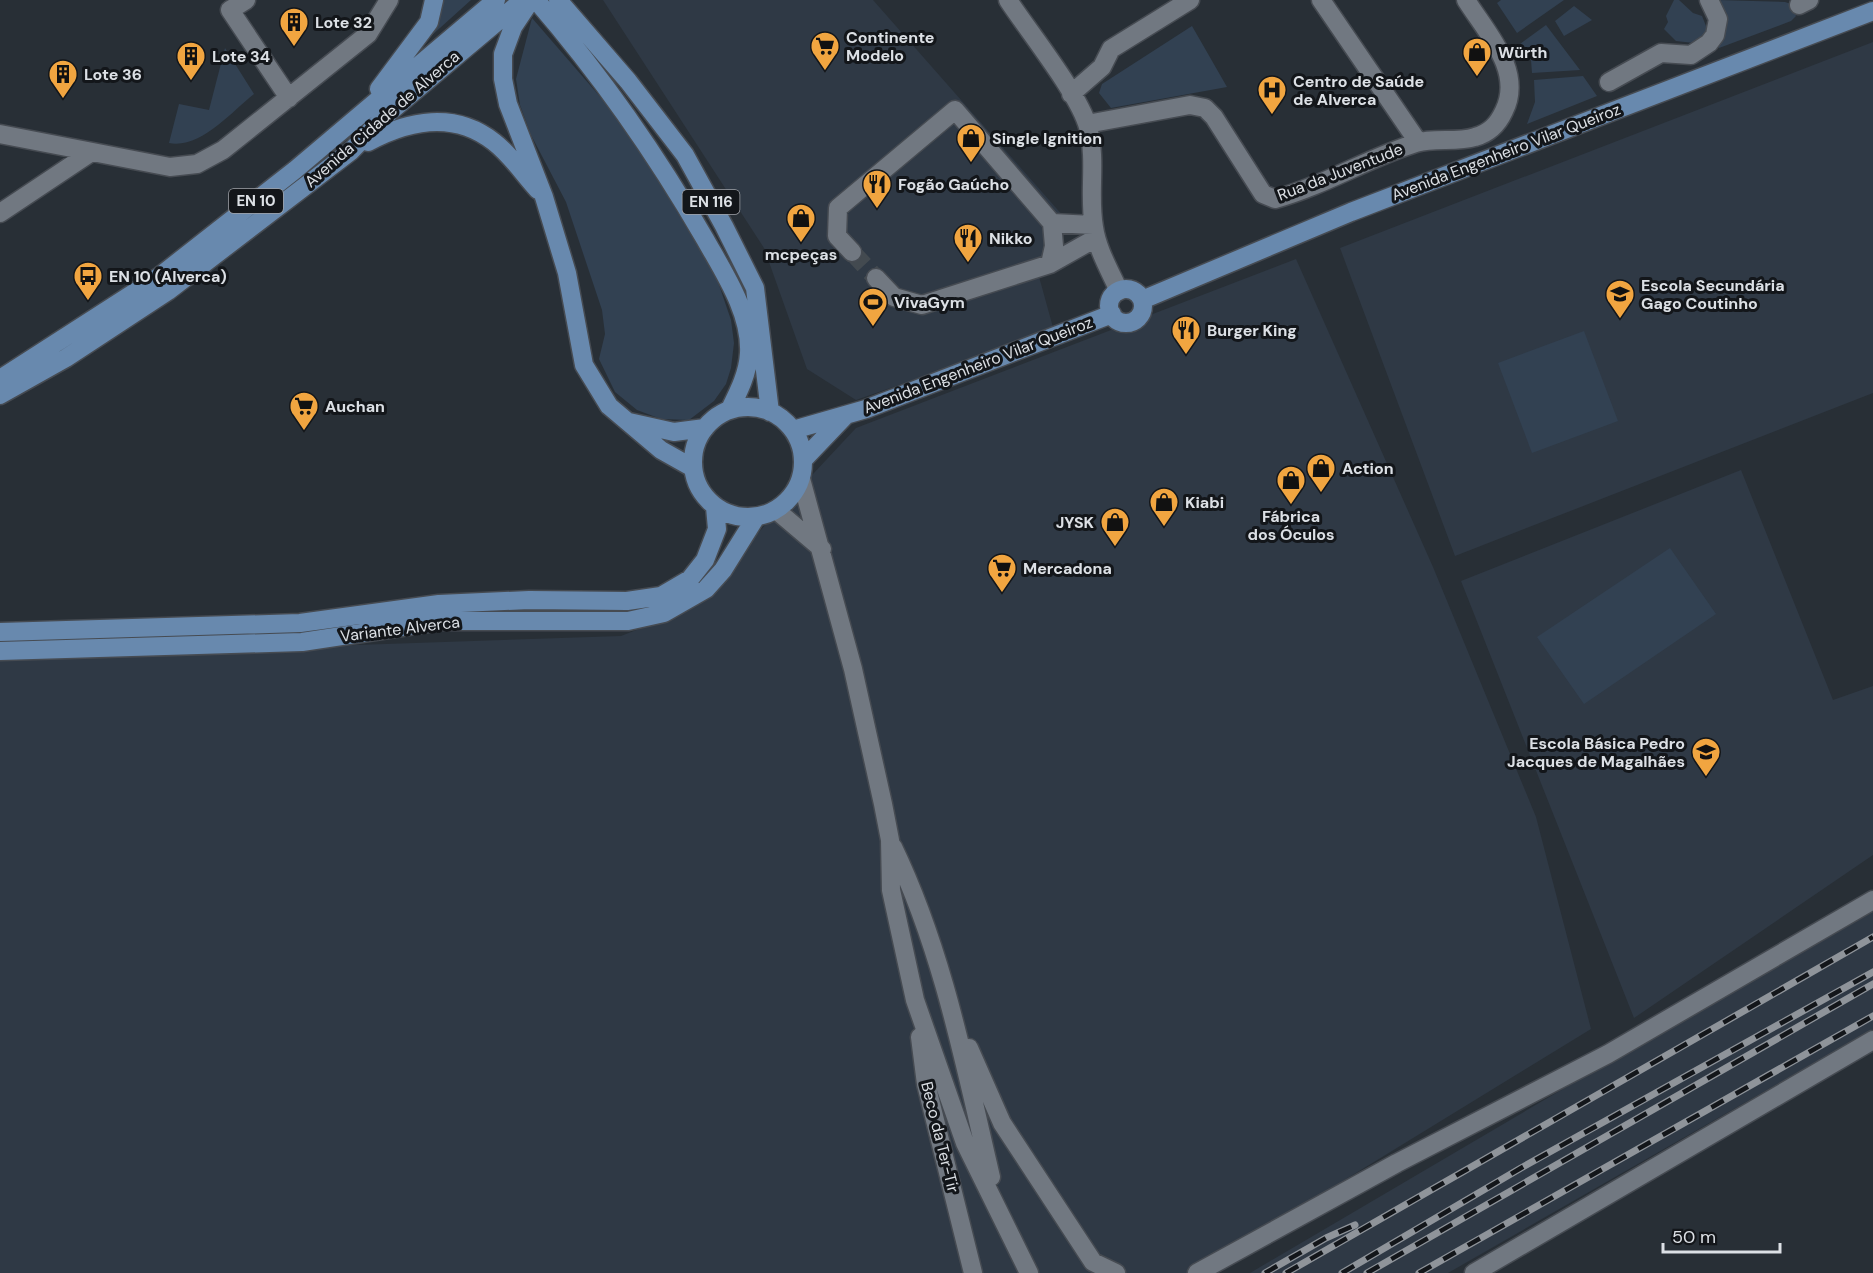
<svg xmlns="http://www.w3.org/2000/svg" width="1873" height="1273" font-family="'DM Sans',sans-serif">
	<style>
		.built { fill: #2f3945 }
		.green { fill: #324152 }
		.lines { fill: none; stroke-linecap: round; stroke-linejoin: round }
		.minor-tunnel { stroke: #434a50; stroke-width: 18; stroke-dasharray: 18 9; stroke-linecap: butt }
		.minor-casing { stroke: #464b52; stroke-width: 21 }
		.major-casing { stroke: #464b52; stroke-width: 21 }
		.minor { stroke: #717881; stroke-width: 18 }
		.major { stroke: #6889ae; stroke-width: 18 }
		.rail-casing { stroke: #8f949a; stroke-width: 7 }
		.rail { stroke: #13161a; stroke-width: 4.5; stroke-dasharray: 14; stroke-linecap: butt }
		.labels { text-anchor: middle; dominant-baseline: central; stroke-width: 6; stroke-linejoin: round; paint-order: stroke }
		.shield { fill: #13161a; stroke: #a0a3a8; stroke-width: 1.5 }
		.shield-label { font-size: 15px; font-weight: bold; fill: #dce0e5 }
		.poi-label { font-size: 16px; font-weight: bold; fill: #dce0e5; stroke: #13161a; text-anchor: start }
		.street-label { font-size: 16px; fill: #dce0e5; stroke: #13161a }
	</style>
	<rect width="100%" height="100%" fill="#282f36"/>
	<path class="built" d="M603,0h270l191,217 -26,56 16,58 -198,69 -49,-31 -43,-121z
		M1873,42v351l-418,163 -115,-308z
		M1296,259l137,308 103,250 55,212 -398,244h-1193v-616l621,-21 64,-25 171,-183z
		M1741,470l92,230 40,-14v169l-239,163 -173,-437z
		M1873,912v117l-425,244h-198l318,-187z"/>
	<path class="green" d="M442,0h29l-41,37z
		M1501,0h63l-47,33 -20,-30z
		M1674,0h5l14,13 9,3 6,15 -14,12 -18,-2 -12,-12 4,-7 -2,-6z
		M1716,0l69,2 6,2 5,12 -5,5 -72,27z
		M1574,6l18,14 -28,16 -9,-15z
		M532,18l96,111 89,150 14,41 3,23 -3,25 -5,16 -12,17 -25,19 -28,-1 -24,-9 -22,-18 -16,-33 6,-25 -3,-24 -36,-108 -35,-67 -11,-30 -4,-26z
		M1546,25l34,45 -48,3 -1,-13 -11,-16z
		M1192,26l35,61 -116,21 -12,-15 3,-9z
		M225,48l29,46c-23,18 -53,55 -85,49l10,-39 30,6z
		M1583,76l14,20 -70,28 8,-22 -1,-22z
		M1584,331l34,90 -86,32 -34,-90z
		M1670,548l46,66 -132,90 -47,-67z"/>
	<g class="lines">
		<path class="minor-tunnel" d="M852,252l24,26"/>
		<g class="minor-casing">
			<path id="minor" d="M246,0l-16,10 59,88
				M1008,0c21,32 71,94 80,127 9,34 0,67 6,100 3,22 16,44 25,64
				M1321,0l97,142
				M1799,5l10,-5
				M1609,82l52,-29 30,2 18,-12 6,-8 3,-16 -9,-19
				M1071,94l31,-27 9,-18 79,-49
				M1087,124l103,-19 15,3 9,9 49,77 12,5c48,-13 93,-41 141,-56 18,-6 40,0 59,-6 15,-4 23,-13 29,-26 20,-40 -18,-79 -38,-111
				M0,134l170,33 27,-3 26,-14 145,-116 21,-34
				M0,213l90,-60
				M1052,223l41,2
				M852,252l-15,-16 1,-28 117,-98 97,113 2,23 -4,18
				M876,278l18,19 28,8 128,-41 46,-26
				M801,479l52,190 30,135 7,36 1,50 24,110 50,143 64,130
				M776,510l46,39
				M893,847c50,104 72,219 98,330
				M920,1037l6,47 47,189
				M969,1048l33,75 91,139 23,11
				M1197,1273l200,-110 211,-109 265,-154
				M1474,1273l399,-233"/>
		</g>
		<g class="major-casing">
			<path id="major" d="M536,0c64,74 120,154 169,239 19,34 46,74 44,114 -1,20 -10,38 -19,56
				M558,0l70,81 57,74 39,71 31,62 15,124
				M529,3l-16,24 -10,27v25l5,25 36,93 23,76 17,92 25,41 52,44 32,18
				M379,89l50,-67 5,-22
				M368,142c41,-22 87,-31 126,0 17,13 30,33 44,48
				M1109 306a17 17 0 1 1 34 0a17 17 0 1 1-34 0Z
				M1142,300l209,-88 522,-201
				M0,379l160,-103 135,-106 201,-170
				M0,395l66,-37 102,-67 183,-140 35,-36 137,-115
				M693 462a55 55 0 1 1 110 0a55 55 0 1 1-110 0Z
				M629,422l45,10 31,-4
				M793,430l73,-21 246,-95
				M803,460l42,-44
				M0,632l300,-9 139,-19 90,-4 98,1 34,-5 29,-17 15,-19 12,-31 -2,-22
				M0,651l302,-9 139,-21h187l36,-8 42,-24 17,-19 33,-53"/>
		</g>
		<use href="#minor" class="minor"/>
		<use href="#major" class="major"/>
		<g class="rail-casing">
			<path id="rail" d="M1265,1273l61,-35 29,-13
				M1286,1273l587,-336
				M1342,1273l179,-105 352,-196
				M1367,1273l506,-289
				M1419,1273l454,-257"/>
		</g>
		<use href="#rail" class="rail"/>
	</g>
	<defs>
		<g id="building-pin" transform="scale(1.5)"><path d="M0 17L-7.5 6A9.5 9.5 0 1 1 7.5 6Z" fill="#f1a540" stroke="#13161a"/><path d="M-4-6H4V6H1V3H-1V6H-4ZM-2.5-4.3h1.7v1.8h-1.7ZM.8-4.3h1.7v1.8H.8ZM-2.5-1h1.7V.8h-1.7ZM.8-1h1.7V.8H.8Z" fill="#111"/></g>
		<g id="supermarket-pin" transform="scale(1.5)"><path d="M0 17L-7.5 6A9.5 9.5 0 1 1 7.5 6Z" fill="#f1a540" stroke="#13161a"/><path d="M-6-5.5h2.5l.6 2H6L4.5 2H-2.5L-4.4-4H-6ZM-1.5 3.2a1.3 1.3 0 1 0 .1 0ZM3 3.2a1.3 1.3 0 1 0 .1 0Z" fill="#111"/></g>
		<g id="shop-pin" transform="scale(1.5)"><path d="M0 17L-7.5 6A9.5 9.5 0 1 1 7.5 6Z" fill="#f1a540" stroke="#13161a"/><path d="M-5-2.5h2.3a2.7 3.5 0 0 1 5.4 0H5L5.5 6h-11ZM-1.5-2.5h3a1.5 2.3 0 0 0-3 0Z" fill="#111"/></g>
		<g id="hospital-pin" transform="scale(1.5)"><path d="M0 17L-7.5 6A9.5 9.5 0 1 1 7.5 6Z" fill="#f1a540" stroke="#13161a"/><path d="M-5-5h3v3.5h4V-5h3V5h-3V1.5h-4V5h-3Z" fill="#111"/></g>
		<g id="restaurant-pin" transform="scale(1.5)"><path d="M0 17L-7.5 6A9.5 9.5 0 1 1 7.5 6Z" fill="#f1a540" stroke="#13161a"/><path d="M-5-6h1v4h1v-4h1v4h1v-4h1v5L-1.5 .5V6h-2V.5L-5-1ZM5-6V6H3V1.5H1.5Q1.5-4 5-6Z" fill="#111"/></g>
		<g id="bus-pin" transform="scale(1.5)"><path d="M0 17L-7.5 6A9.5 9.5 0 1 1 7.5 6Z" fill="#f1a540" stroke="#13161a"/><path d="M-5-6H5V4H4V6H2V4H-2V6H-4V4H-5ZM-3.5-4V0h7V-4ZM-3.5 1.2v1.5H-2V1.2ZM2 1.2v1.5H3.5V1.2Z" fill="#111"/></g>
		<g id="school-pin" transform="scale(1.5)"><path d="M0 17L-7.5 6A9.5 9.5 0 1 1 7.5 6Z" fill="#f1a540" stroke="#13161a"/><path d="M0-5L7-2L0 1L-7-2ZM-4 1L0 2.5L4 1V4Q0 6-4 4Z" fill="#111"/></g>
		<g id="stadium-pin" transform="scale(1.5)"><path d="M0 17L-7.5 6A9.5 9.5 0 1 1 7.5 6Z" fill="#f1a540" stroke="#13161a"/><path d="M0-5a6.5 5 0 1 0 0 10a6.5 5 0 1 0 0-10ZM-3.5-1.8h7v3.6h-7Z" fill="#111"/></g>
	</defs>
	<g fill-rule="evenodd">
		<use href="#building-pin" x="294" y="22"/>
		<use href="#supermarket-pin" x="825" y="46"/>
		<use href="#shop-pin" x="1477" y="52"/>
		<use href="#building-pin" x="191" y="56"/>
		<use href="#building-pin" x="63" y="74"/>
		<use href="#hospital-pin" x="1272" y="90"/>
		<use href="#shop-pin" x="971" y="138"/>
		<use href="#restaurant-pin" x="877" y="184"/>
		<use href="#shop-pin" x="801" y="218"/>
		<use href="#restaurant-pin" x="968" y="238"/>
		<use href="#bus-pin" x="88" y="276"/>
		<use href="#school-pin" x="1620" y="294"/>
		<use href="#stadium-pin" x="873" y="302"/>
		<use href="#restaurant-pin" x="1186" y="330"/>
		<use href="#supermarket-pin" x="304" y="406"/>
		<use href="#shop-pin" x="1321" y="468"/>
		<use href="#shop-pin" x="1291" y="480"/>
		<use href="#shop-pin" x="1164" y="502"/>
		<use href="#shop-pin" x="1115" y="522"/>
		<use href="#supermarket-pin" x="1002" y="568"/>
		<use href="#school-pin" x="1706" y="752"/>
	</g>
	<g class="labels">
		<g class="shield">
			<rect x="229" y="189" width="54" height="24" rx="4.5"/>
			<rect x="682.5" y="190" width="57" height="24" rx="4.5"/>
		</g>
		<g class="shield-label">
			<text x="256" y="201">EN 10</text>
			<text x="711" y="202">EN 116</text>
		</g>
		<g class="poi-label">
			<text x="315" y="22">Lote 32</text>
			<text x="846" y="37">Continente<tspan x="846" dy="18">Modelo</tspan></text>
			<text x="1498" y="52">Würth</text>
			<text x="212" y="56">Lote 34</text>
			<text x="84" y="74">Lote 36</text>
			<text x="1293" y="81">Centro de Saúde<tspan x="1293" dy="18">de Alverca</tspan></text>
			<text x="992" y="138">Single Ignition</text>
			<text x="898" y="184">Fogão Gaúcho</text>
			<text x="989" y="238">Nikko</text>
			<text x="801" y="254" text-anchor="middle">mcpeças</text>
			<text x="109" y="276">EN 10 (Alverca)</text>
			<text x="1641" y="285">Escola Secundária<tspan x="1641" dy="18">Gago Coutinho</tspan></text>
			<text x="894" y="302">VivaGym</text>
			<text x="1207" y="330">Burger King</text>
			<text x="325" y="406">Auchan</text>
			<text x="1342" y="468">Action</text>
			<text x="1185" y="502">Kiabi</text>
			<text x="1291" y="516" text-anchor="middle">Fábrica<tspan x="1291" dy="18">dos Óculos</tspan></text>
			<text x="1094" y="522" text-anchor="end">JYSK</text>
			<text x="1023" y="568">Mercadona</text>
			<text x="1685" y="743" text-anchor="end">Escola Básica Pedro<tspan x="1685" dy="18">Jacques de Magalhães</tspan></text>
		</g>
		<g class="street-label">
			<text transform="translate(382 119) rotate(-41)">Avenida Cidade de Alverca</text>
			<text transform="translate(1506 152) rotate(-21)">Avenida Engenheiro Vilar Queiroz</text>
			<text transform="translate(1340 172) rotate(-21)">Rua da Juventude</text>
			<text transform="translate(978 365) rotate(-21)">Avenida Engenheiro Vilar Queiroz</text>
			<text transform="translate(400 629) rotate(-7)">Variante Alverca</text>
			<text transform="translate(940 1137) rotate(76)">Beco da Ter-Tir</text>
		</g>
	</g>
	<path d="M1663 1243v9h117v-9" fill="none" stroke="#dce0e5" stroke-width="3"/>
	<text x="1672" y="1243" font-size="18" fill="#dce0e5" stroke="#13161a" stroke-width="4.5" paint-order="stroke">50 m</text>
</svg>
